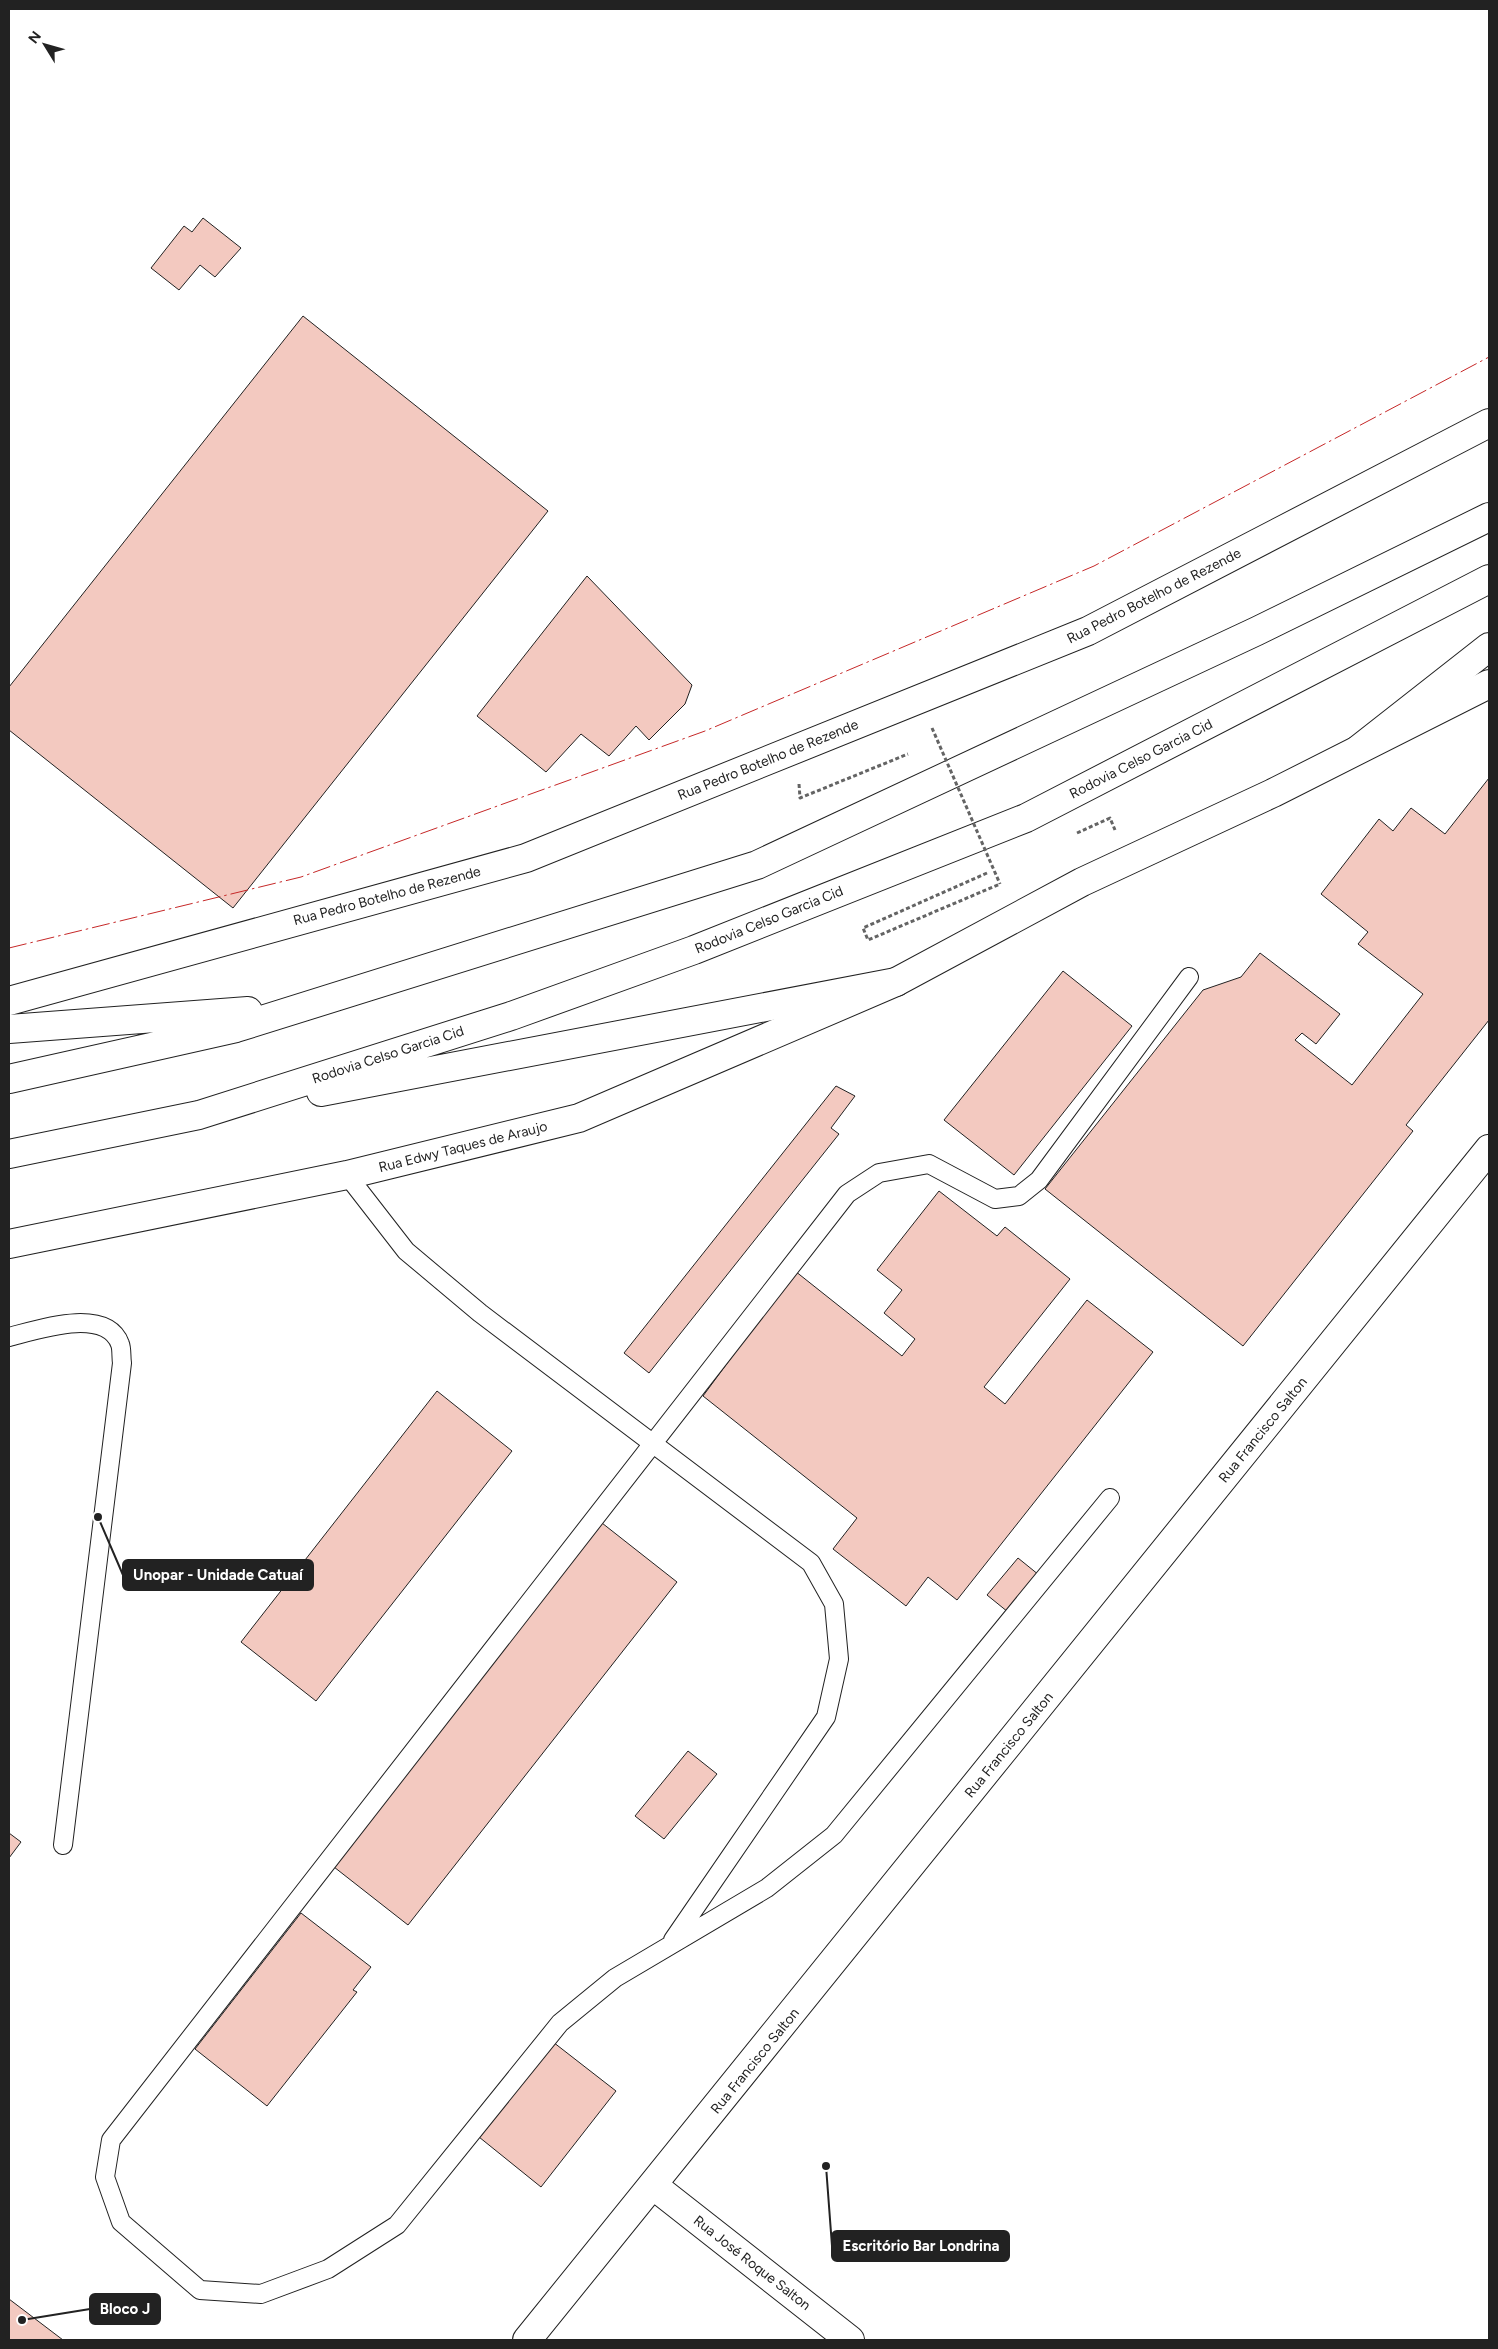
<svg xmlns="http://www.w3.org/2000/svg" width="1498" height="2349" font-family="Figtree,sans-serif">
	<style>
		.building { fill: #f3c9c0; stroke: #222 }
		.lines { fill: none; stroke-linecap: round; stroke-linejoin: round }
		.lane-casing { stroke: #222; stroke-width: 20 }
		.street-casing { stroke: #222; stroke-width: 30 }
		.primary-casing { stroke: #222; stroke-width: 30 }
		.highway-casing { stroke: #222; stroke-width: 30 }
		.path { stroke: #646464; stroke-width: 3; stroke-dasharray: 4 2.5; stroke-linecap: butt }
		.lane { stroke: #fff; stroke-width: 18 }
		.street { stroke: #fff; stroke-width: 28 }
		.primary { stroke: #fff; stroke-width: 28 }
		.highway { stroke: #fff; stroke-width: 28 }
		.path-bridge { stroke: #646464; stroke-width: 3; stroke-dasharray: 4 2.5; stroke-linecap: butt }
		.power { stroke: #c62828; stroke-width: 1; stroke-dasharray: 18 4 2.5 4; stroke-linecap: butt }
		.labels { text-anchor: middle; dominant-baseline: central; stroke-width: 4; stroke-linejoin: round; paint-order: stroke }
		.street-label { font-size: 14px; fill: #222; stroke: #fff }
		.leader { fill: none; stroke: #222; stroke-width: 2 }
		.callout-dot { fill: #222; stroke: #fff; stroke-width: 2 }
		.callout { fill: #222; stroke: #222; stroke-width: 2 }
		.callout-label { font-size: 15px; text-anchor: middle; font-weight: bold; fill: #fff }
	</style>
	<rect width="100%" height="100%" fill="#fff"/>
	<path class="building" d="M203,218l38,30 -26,29 -15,-12 -21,25 -28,-22 33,-42 8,6z
		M303,316l245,195 -315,397 -224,-178v-43z
		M587,576l105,109 -7,19 -36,36 -13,-14 -27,30 -28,-22 -35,38 -69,-56z
		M1489,778v242l-83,105 7,6 -170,215 -198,-157 158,-199 38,-13 19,-24 80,61 -24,30 -14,-11 -7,7 57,45 71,-91 -65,-50 10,-12 -47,-38 58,-75 14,12 18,-23 34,26z
		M1063,971l69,55 -118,149 -70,-55z
		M836,1086l19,10 -24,32 8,6 -190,239 -25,-20z
		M939,1191l58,45 8,-9 65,52 -86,108 21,17 82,-104 66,52 -196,248 -29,-23 -22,29 -73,-57 24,-31 -154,-122 92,-125 107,85 13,-17 -31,-26 18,-23 -25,-20z
		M437,1391l75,60 -196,250 -75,-59z
		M602,1523l75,59 -269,343 -74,-58z
		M1018,1558l21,17 -31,37 -21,-17z
		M688,1751l29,23 -53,65 -29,-23z
		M9,1833l12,9 -12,16z
		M301,1913l70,54 -18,23 4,2 -90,114 -72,-57z
		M553,2042l63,49 -75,96 -62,-50z
		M9,2299l54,41h-54z"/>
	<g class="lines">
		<g class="lane-casing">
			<path id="lane" d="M347,1175l59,76 74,62 331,250 23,41 5,55 -13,58 -153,223
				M9,1337c27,-7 97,-31 111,7 2,5 1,13 2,19l-59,482
				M1110,1498l-276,337 -67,53 -152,90 -55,45 -163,202 -69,44 -67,25 -61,-4 -79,-68 -16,-45 6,-37 736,-946 32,-21 50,-9 66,35 24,-3 20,-16 150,-203"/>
		</g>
		<g class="street-casing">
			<path id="street" d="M654,2186l196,154
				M527,2340l962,-1191"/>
		</g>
		<g class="primary-casing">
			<path id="primary" d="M9,1001l517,-143 562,-227 401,-208
				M9,1244l338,-69 232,-57 317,-136 186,-100 191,-89 216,-109"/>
		</g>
		<g class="highway-casing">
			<path id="highway" d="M1359,749l130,-102
				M9,1029l239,-18
				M9,1079l227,-51 521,-163 500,-234 232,-114
				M321,1092l575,-110
				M9,1154l190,-39 312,-99 183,-66 332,-132 463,-239"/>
		</g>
		<path class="path" d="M799,784l1,14 108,-44
			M1077,833l33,-15 5,12
			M987,873l-124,55 5,12 132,-56"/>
		<use href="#lane" class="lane"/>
		<use href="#street" class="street"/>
		<use href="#primary" class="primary"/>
		<use href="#highway" class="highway"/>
		<path class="path-bridge" d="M932,728l68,156"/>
		<path class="power" d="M9,948l292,-71 404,-146 389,-165 395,-209"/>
	</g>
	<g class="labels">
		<g class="street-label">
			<text transform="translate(1154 596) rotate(-27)">Rua Pedro Botelho de Rezende</text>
			<text transform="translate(1141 759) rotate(-27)">Rodovia Celso Garcia Cid</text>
			<text transform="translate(768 760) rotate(-22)">Rua Pedro Botelho de Rezende</text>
			<text transform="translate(387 896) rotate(-15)">Rua Pedro Botelho de Rezende</text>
			<text transform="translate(769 920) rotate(-22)">Rodovia Celso Garcia Cid</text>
			<text transform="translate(388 1055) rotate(-18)">Rodovia Celso Garcia Cid</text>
			<text transform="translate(463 1147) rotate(-14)">Rua Edwy Taques de Araujo</text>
			<text transform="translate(1263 1430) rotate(-51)">Rua Francisco Salton</text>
			<text transform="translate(1009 1745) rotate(-51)">Rua Francisco Salton</text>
			<text transform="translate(755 2061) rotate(-51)">Rua Francisco Salton</text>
			<text transform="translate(752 2263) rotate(38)">Rua José Roque Salton</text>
		</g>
	</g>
	<path class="leader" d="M98 1517L123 1575M826 2166L832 2246M22 2320L90 2309"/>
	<g class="callout-dot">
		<circle cx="98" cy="1517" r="5"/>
		<circle cx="826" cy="2166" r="5"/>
		<circle cx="22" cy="2320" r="5"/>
	</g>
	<g class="callout">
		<rect x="123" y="1560" width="190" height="30" rx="5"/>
		<rect x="832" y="2231" width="177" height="30" rx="5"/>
		<rect x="90" y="2294" width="70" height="30" rx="5"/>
	</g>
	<g class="callout-label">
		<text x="218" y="1580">Unopar - Unidade Catuaí</text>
		<text x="921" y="2251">Escritório Bar Londrina</text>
		<text x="125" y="2314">Bloco J</text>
	</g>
	<rect width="1498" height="2349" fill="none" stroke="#222222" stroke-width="20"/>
	<g transform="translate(45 45) rotate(307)" stroke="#ffffff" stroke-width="4" paint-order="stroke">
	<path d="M0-4L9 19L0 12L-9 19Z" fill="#222222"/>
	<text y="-8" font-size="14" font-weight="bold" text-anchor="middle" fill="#222222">N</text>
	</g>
</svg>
